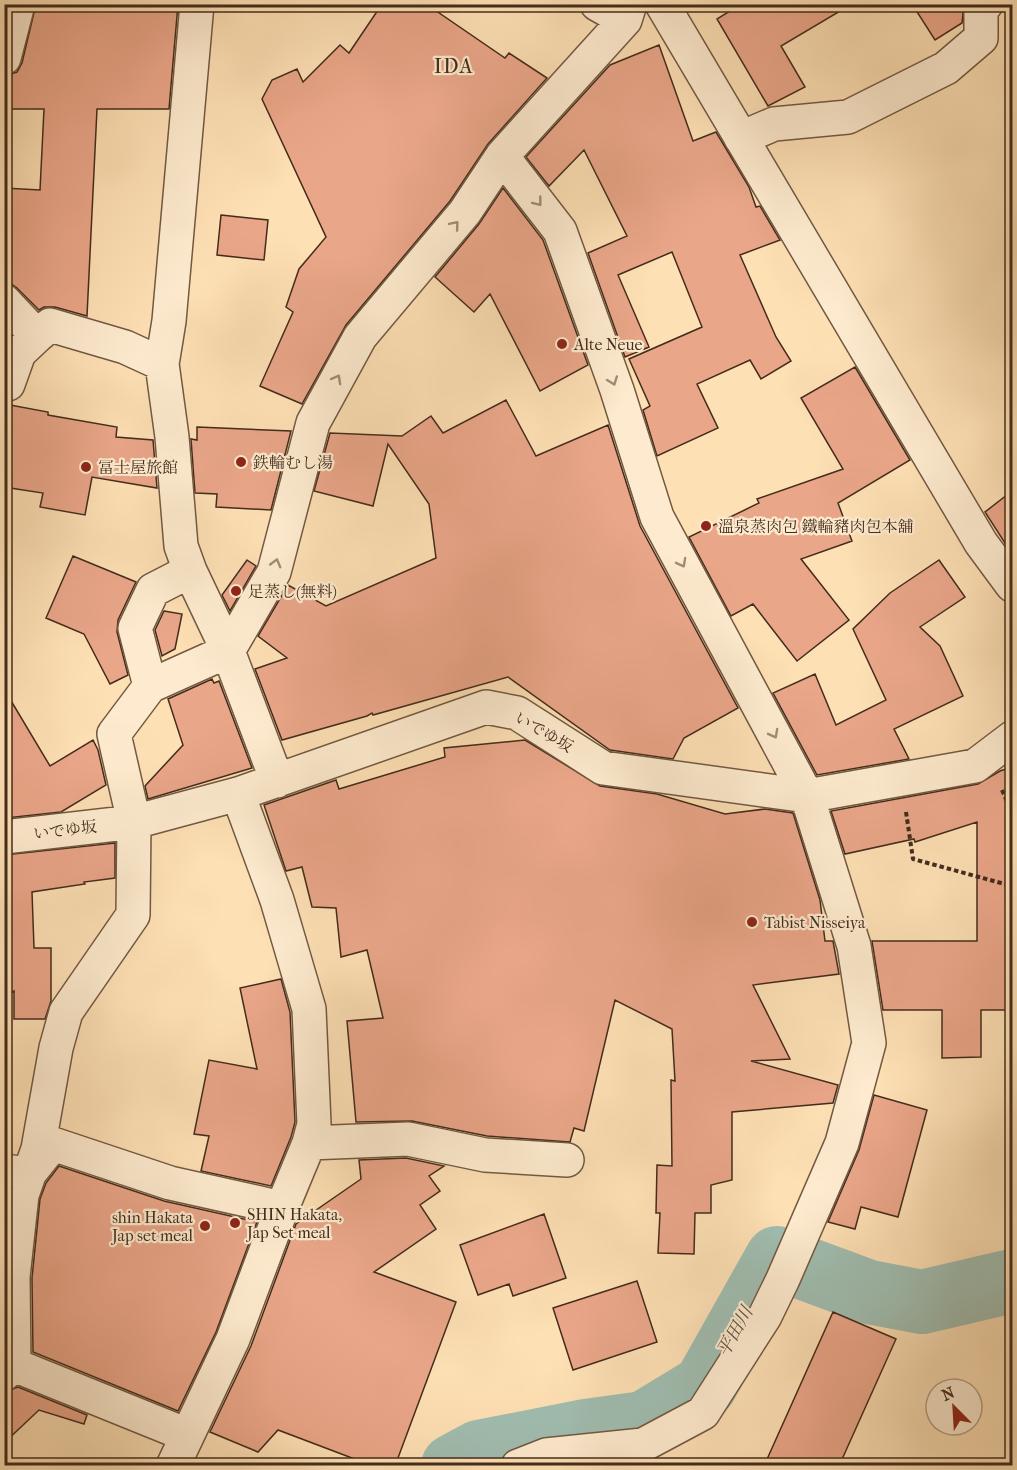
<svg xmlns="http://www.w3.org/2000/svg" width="1017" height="1470" font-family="'IM FELL French Canon','Noto Serif JP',serif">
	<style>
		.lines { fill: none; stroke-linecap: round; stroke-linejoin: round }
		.river { stroke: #a0bdb0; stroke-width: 64 }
		.building { fill: #eaa689; stroke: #432c1c; stroke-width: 1.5 }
		.minor-casing { stroke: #725942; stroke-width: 36 }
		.tertiary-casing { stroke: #725942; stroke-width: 36 }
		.path { stroke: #432c1c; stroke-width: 4; stroke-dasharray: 4.5 3; stroke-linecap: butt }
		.minor { stroke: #feebcf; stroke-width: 33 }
		.tertiary { stroke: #feebcf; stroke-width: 33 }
		.oneway { stroke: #a08c76 }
		.poi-dot { fill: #8f2418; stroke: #feebcf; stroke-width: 2 }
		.labels { text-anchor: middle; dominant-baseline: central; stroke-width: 4.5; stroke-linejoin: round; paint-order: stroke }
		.poi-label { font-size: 16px; fill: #432c1c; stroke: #feebcf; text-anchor: start }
		.street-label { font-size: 16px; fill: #432c1c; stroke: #feebcf }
		.water-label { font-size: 18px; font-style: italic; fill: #5a5041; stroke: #feebcf }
		.quarter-label { font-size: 20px; letter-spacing: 1.5px; fill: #432c1c; stroke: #feebcf }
	</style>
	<rect width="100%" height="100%" fill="#fee0b5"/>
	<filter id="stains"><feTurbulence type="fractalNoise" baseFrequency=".00333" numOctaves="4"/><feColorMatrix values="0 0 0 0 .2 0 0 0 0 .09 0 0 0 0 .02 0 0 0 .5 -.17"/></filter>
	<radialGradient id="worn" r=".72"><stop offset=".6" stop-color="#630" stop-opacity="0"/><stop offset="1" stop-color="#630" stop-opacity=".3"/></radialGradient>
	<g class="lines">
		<path class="river" d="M453,1466l26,-14 107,-21 58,-8 61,-37 72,-128 92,34 53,10 90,-21"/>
	</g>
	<path class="building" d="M36,4h142l-9,105h-72l-10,207 -32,-9h-11l-5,3 -22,-22 -7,-5h-6v-95l36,2 4,-81h-40v-33l13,-4 5,-9z
		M382,4h44l79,54 4,-5 38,25 -59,66 -38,57 -104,124 -44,79 -42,-18 33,-74 -7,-5 13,-38 27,-32 -64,-138 10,-19 25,-11 6,13 37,-37 9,8z
		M741,4h111l-71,42 24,41 -37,19 -51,-87z
		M912,4h52l-2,19 -27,17z
		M659,45l34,96 23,-9 33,55 7,20 4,-1 20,34 -40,15 36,82 15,24 -30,18 -11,-19 -53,24 21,44 -61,28 -14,-46 7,-4 -21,-47 73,-32 -30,-75 -54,23 31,72 -24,10 -37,-104 39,-17 -43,-86 -35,36 -23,-29 84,-92z
		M503,188l40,52 45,125 -48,26 -50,-97 -16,18 -39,-35 44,-53z
		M221,215l47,5 -4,40 -47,-5z
		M855,367l55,93 -72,43 14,38 -51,18 48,61 -52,41 -44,-57 -22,12 -42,-79 70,-34 -2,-4 86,-30 -42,-71z
		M506,400l30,56 72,-31 32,101 98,182 -54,30 -11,21 -63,-9 -102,-73 -135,38 -1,-2 -5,3 -85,24 -27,-71 32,-11 -29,-22 30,-51 38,21 110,-48 -7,-54 -41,-60 -15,62 -59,-15 16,-58 72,3 29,-20 12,17z
		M10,405l38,7v3l69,12 -1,10 37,3 4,48 -65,-11 -7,38 -45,-8 3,-14 -39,-6v-49z
		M197,427l94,4 -20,79 -55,-3 1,-13 -22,-1 -4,-54 6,1z
		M1012,491v63l-27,-42z
		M73,556l63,26 -18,38 -1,12 11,43 -18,9 -26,-50 -38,-16z
		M247,560l9,6 -26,45 -8,-16z
		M939,560l26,37 -45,30 20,19 23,50 -69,33 15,30 -92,16 -44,-82 42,-19 21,51 50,-25 -33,-71 37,-36z
		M164,611l18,3 -7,35 -13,7 -7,-26z
		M212,679l2,4 5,-2 33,87 -104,31 -3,-13 38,-41 -15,-46z
		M4,689l46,77 43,-26 5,10 8,35 -45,27 -55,6 -2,-3z
		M525,740l75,46 57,8 68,20 40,-5 28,4 27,87 5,41h8l6,33 -86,11 37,74 -39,2 87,24 -5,18 -101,9v68l-21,5v28h-16l-1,41 -36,-1 2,-40h-4l1,-48 15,1 -1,-86 4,1 -3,-52 -57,-29 -31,131 -10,-3 -4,14 -83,-6 -75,-15 -56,1 -9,-101 36,-3 -16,-68 -26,7 -5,-49 -24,-1 -10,-40 -16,4 -22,-66 72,-25 3,9 106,-32 -1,-9z
		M1012,767v243h-31v47l-39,1v-48h-59l-11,-69h105v-119l-62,20 -1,-3 -69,15 -14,-43 147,-27 22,-13z
		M115,843v35l-31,4 1,2 -53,8 2,56h17v53l-6,18h-31v-28l-10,5v-141z
		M281,979l9,33 5,110 -4,15 -20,49 -70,-15 8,-35 -15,-2 15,-74 48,9 -17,-81z
		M874,1095l53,15 -29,107 -37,-10 -6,22 -27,-7 31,-72z
		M406,1158l38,8 -15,10 11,15 -20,14 16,24 -62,43 82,30 -61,164h-22l-95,-36 -20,22 -48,-20 41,-86 45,-122 65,-45 -2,-19z
		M59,1166l105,35 93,21 -41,110 -38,79 -145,-59 -1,-74 8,-79 6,-16z
		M544,1214l22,64 -53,18 -4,-12 -31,11 -18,-50z
		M637,1281l20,61 -84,28 -20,-62z
		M833,1312l63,27 -57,127h-75z
		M18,1387l69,28 -3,9 -45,-14 -35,33v-51z"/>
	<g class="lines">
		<g class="minor-casing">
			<path id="minor" d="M197,4l-28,317 -7,43 10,73 9,109 9,25 38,80 49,130
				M597,4l28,16
				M4,58l14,-54
				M741,138l33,-14 74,-7 98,-49 35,-30v-28l5,-6
				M502,156l58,75 57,159 40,127 150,279 47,150 15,97 -27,100 -59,136 -18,37 -62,97 -60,32 -97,10 -28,11
				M4,301l33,35 13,-11 75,22 37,17
				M4,383l4,1 11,-31 18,-17
				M150,686l-15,-58 18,-38 37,-19
				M4,837l130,-15 104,-28 248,-87 31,6 86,55 204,28 168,-30 37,-28
				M309,1143l99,-4 77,16 82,5
				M4,1171l25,3 24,-30 117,39 112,25
				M14,1365l173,70
				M4,1374l10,-9 -1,-88 9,-82 16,-46 18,-101 10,-36 67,-97 1,-93 -20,-88 36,-48 78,-35 46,-79 39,-149 47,-86 105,-125 37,-56 123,-136 5,-16
				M173,1466l60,-127 49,-131 27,-65 5,-19 -5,-115 -32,-109 -39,-106"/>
		</g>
		<g class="tertiary-casing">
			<path id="tertiary" d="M662,4l319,539 31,42"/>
		</g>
		<path class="path" d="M1002,790l10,23
			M906,812l7,47 99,27"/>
		<use href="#minor" class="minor"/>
		<use href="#tertiary" class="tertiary"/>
	</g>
	<defs><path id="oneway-chevron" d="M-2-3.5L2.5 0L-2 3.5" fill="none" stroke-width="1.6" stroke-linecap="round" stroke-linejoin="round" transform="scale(1.5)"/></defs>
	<g class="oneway">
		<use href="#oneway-chevron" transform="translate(538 202) rotate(52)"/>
		<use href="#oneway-chevron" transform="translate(455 225) rotate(-50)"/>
		<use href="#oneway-chevron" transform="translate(337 379) rotate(-61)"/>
		<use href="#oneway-chevron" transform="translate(613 381) rotate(70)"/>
		<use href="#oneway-chevron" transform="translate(276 563) rotate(-75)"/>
		<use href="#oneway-chevron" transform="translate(682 563) rotate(62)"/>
		<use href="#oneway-chevron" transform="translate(774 734) rotate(62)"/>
	</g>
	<g class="poi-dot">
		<circle cx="562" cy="344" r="6"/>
		<circle cx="241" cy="462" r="6"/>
		<circle cx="86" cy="467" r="6"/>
		<circle cx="706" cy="526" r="6"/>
		<circle cx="236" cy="591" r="6"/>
		<circle cx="752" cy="922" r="6"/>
		<circle cx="235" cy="1223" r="6"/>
		<circle cx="205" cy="1226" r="6"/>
	</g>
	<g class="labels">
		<g class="poi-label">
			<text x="574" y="344">Alte Neue</text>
			<text x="253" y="462">鉄輪むし湯</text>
			<text x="98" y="467">冨士屋旅館</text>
			<text x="718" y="526">溫泉蒸肉包 鐵輪豬肉包本舖</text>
			<text x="248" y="591">足蒸し(無料)</text>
			<text x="764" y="922">Tabist Nisseiya</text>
			<text x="247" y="1214">SHIN Hakata,<tspan x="247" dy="18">Jap Set meal</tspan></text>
			<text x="193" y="1217" text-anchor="end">shin Hakata<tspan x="193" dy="18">Jap set meal</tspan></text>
		</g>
		<g class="street-label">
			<text transform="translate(544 732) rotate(30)">いでゆ坂</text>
			<text transform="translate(65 830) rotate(-7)">いでゆ坂</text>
		</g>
		<g class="water-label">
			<text transform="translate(735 1332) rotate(-61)">平田川</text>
		</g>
		<g class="quarter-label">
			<text x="454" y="66">IDA</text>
		</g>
	</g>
	<rect width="1017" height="1470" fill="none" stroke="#fee0b5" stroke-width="24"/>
	<rect x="6" y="6" width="1005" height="1458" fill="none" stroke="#432c1c" stroke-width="3"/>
	<rect x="12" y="12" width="993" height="1446" fill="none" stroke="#432c1c" stroke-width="1.5"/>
	<g transform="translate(954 1407) rotate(336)"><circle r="28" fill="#feebcf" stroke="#b39f87" stroke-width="1.5"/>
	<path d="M0-4.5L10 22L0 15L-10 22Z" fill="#8f2418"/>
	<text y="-9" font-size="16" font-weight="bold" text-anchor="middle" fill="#432c1c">N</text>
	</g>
	<rect width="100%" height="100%" filter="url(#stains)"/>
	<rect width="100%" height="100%" fill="url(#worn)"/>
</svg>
